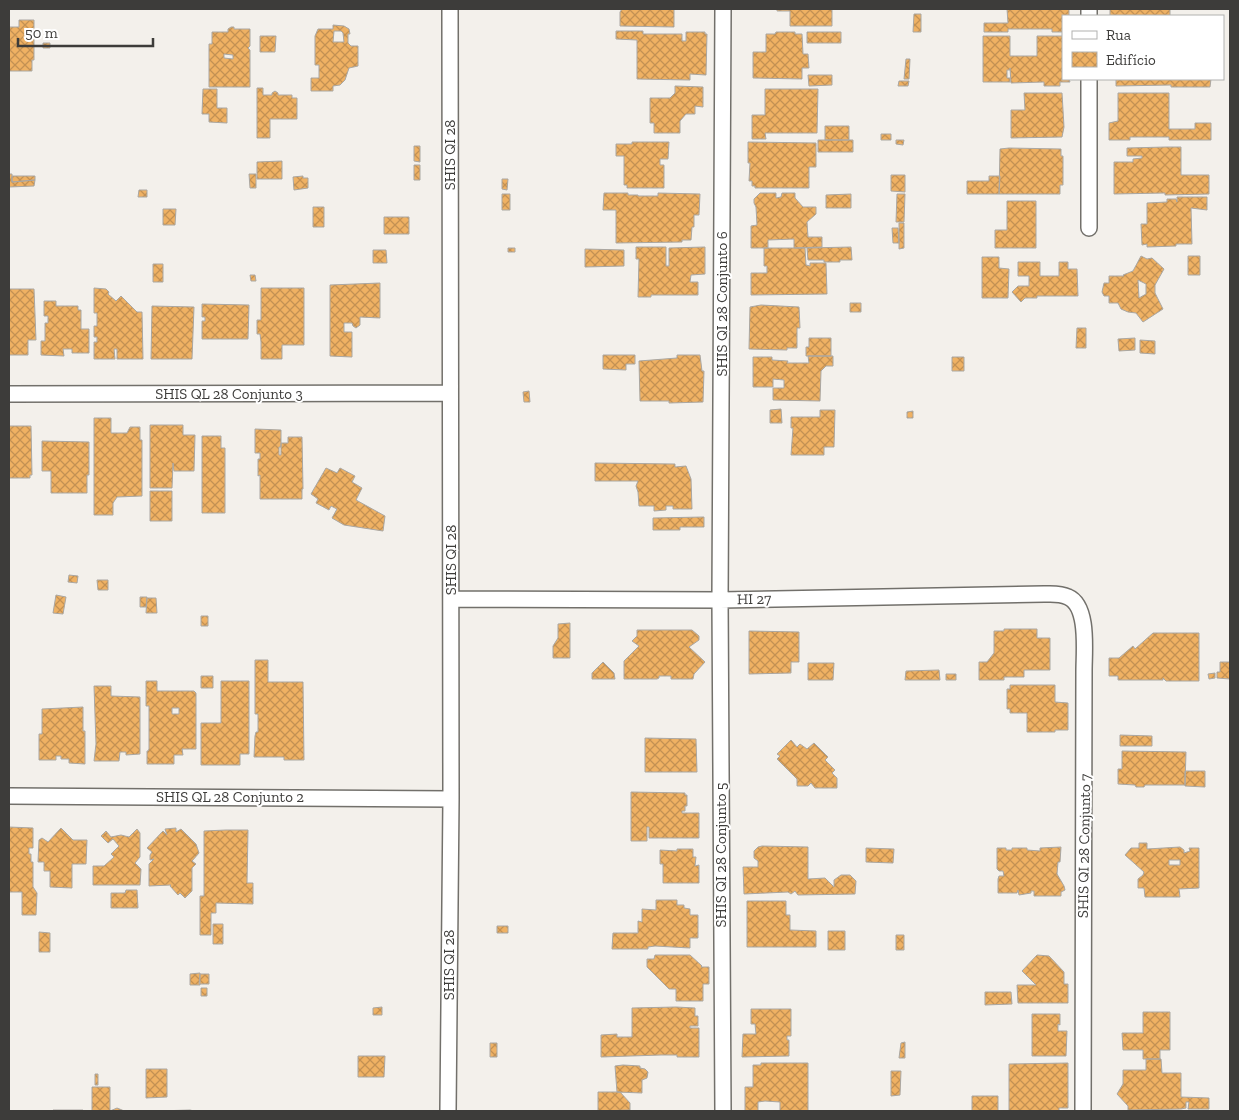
<svg xmlns="http://www.w3.org/2000/svg" width="1239" height="1120" font-family="'Zilla Slab',serif">
	<style>
		.building { fill: url(#building-cross-hatch); stroke: #aaa7a2; fill-rule: evenodd }
		.lines { fill: none; stroke-linecap: round; stroke-linejoin: round }
		.street-casing { stroke: #72706b; stroke-width: 18 }
		.street { stroke: #fff; stroke-width: 15 }
		.labels { text-anchor: middle; dominant-baseline: central; stroke-width: 4; stroke-linejoin: round; paint-order: stroke }
		.street-label { font-size: 15px; fill: #3d3c3a; stroke: #fff }
	</style>
	<defs>
		<pattern id="building-cross-hatch" width="8" height="8" patternUnits="userSpaceOnUse" patternTransform="scale(1.25)"><rect width="8" height="8" fill="#efb163"/><path d="M0 0l8 8M0 8l8-8" fill="none" stroke="#c39153"/></pattern>
	</defs>
	<rect width="100%" height="100%" fill="#f3f0eb"/>
	<path class="building" d="M622,9h52v18l-54,-1v-14z
		M777,9h55v17h-42v-15h-13z
		M1007,9h62v7h-6v16h-11v-3h-44v3h-24v-9h24z
		M1110,9h60v7h-60z
		M914,14h7v18h-8z
		M19,20h15v40h-2v11h-23v-44h10z
		M333,25l11,1 5,3 1,5h-2v9l3,3h7v20l-9,2 -4,12 -5,5 -7,1v5h-22v-13h8v-13h-4v-29l3,-7h15zM334,31h7l2,2 1,9h-11z
		M231,27h3v2h16v17l-2,2 2,2v37h-41v-43h3v-12h16v-3zM224,54l9,1v4l-9,-1z
		M616,31h27v3h39v7h4v-9h19v2h2l-1,41 -16,-1v6l-53,-1v-39l-21,-1z
		M776,32h19v2h7l1,20h5l1,14h-7v11l-49,-1v-26h13v-18h9z
		M807,32h34v11h-34z
		M260,36h16l-1,16h-15z
		M983,36h27v20h27v-20h26v43h6l1,3h-10v4h-16v-4l-33,1 -1,-15v2h-3v8h3v4h-27z
		M43,43h7v5h-7z
		M906,59h4l-1,20h-5z
		M808,75h24v10l-23,1z
		M1116,79h95l-1,8h-39v-2l-55,1z
		M899,81h10l-1,5h-10z
		M675,86l28,1v20l-8,-1v8h-9l-6,7v12h-26v-10h-4v-25h20l5,-5z
		M257,88h6v7h9v-2l3,-2 3,2v2h14v3h5v21h-27v19h-13z
		M203,89h14v19h10v15l-18,-1v-8h-7z
		M765,89h53l-1,44h-52l1,6h-14v-24h13z
		M1024,93h38l2,34 -2,10 -51,1v-28h14z
		M1118,93h51v36h26v-6h16v17h-42v-3h-39v3h-21v-17l9,-2z
		M825,126h24v14h-24z
		M881,134h10v6h-10z
		M818,140h35v12h-35z
		M896,140h8l-1,5 -7,-1z
		M632,142h37l-1,17h-8v6h4v23h-37v-3h-3v-29h-8v-12h16z
		M748,142l68,1v24h-7v21h-54v-2h-3v-5h-3l1,-18h-2z
		M414,146h6v16l-6,-1z
		M1166,147h15v28h28v19l-44,1v-2l-51,1v-32h19v-3l9,-1v-2h-15v-8z
		M1009,148l52,1v7h2v29h-3v9h-61l1,-45z
		M282,161v18h-25v-17z
		M414,165h6v15h-6z
		M9,174h3v8l23,-2 -1,6 -25,1z
		M249,174h7v14h-6z
		M891,175h14v17l-14,-1z
		M12,176h23v4l-23,2z
		M303,176v2h5v10l-14,2 -1,-13z
		M989,176h11l-1,18h-32v-13h22z
		M502,179h6l-1,11 -5,-1z
		M139,190h8v7h-9z
		M604,193h24v2h10v1h20v-3l42,1 -1,21h-5v12h-2l-1,13h-9v2l-66,1v-33h-13z
		M760,193h16v5l5,-1 1,-4h13v5l8,9h13v7l-9,8 1,15h14v10l-28,1v-9l-26,1v8h-17v-22l6,-1 -1,-18 -2,-4v-4z
		M502,194h8v16h-8z
		M851,194v14h-25v-13z
		M897,194h8l-1,28h-8z
		M1177,197h30v13l-16,-2 1,36h-16v2l-29,1v-3l-5,1 -1,-21h6v-21l20,-1v-3h9l1,3z
		M1007,201h29v47h-41v-18h12z
		M313,207h11v20h-11z
		M163,209h13l-1,16h-12z
		M384,217h25v17h-25z
		M899,223h5v25l-5,1z
		M892,228h6l1,15h-6z
		M636,247h30v19h3v-18l36,-1v27l-14,1 -1,7h8v13h-47v2h-13l1,-38h-3z
		M851,247l1,13h-12v2h-16v-2h-16l-1,-12z
		M508,248h7v4h-7z
		M764,248h41l1,17 4,1v-3h16l1,31 -76,1v-22h16v-7h-3z
		M585,249l39,1v16l-39,1z
		M373,250h13l1,13h-14z
		M1141,256l6,3 5,-1 12,11 -9,16v8l8,16 -20,13 -7,-9 -8,-1 -7,-3 -3,-6h-9v-7h-5l-2,-4 2,-9h5v-7h15l-1,-1 10,-4zM1138,280l8,4v10l-7,4z
		M1188,256h12v19h-12z
		M982,257h17v11l10,1 -1,29h-26z
		M1018,262h22v14h19v-14h9v7h9l1,27h-41v2h-12l-4,4 -9,-10 6,-6h11v-10h-11z
		M153,264h10v18h-10z
		M250,275h5l1,6h-5z
		M380,283v35l-20,-1v8l-4,3 -3,-2 -1,-3h-8v9h8v25l-22,-1v-71z
		M94,288l12,1 3,3 -1,2 8,7 5,-5 16,16h5l1,47h-26v-10h-3l1,10h-21v-17h3v-5h-3v-11h3v-13h-3z
		M261,288h43v57h-22v14h-21v-17l-1,-8h-3v-14h4z
		M9,289h25l2,51h-8v15h-19z
		M44,301h12v5h22v4h3v19h8v24h-17v-4h-9l1,7 -23,-1v-14h4v-18h3v-7h-4z
		M850,303h11v9h-11z
		M202,304l47,1 -1,34h-46v-18h3v-4h-3z
		M761,305l38,2 1,21h-3v20h-10v2l-38,-1 1,-42z
		M152,306l42,1 -2,52h-41z
		M1077,328h9v20h-10z
		M809,338h22v18h-25v-9h3z
		M1135,338v12l-16,1 -1,-12z
		M1140,340l15,1v13l-15,-1z
		M603,355h32v9h-9v6l-23,-1z
		M677,355h23l2,16h2l-1,31 -34,1v-2h-29l-1,-40 38,-3z
		M808,356h25v10h-7l-5,5 -1,30 -47,-1v-12h11v-8l-11,-1v8h-20v-30h19v3l16,1 -1,2h22z
		M952,357h12v14h-12z
		M529,391l1,11h-6l-1,-10z
		M781,409l1,14h-12v-13z
		M820,410h15l-1,37h-10v8h-33l2,-27h-2v-11h29z
		M913,411v7h-6v-6z
		M94,418h17v15h16l3,-6h10v13h2v56l-25,1 -4,6v12h-19z
		M150,425h33v10h12l-1,36h-20l-1,-8 -1,25h-22z
		M9,426h22l1,49h-2v3h-21z
		M255,429l26,1v17h-2v8h2v-12h7v-6h14l1,52h-1v10h-42v-24l-2,1v-17h2v-6h-5z
		M202,436h19v12h4v65h-23z
		M42,441l47,1v33h-2v18h-36v-22h-9z
		M595,463l80,1v3l11,-1 5,13 1,30h-19v-3h-7v4l-12,1v-5h-15l-1,-14 -2,-6 2,-5h-43z
		M326,468l11,5 3,-5 15,8 -3,6 10,6 -6,12 29,16 -2,15 -39,-6 -12,-7 5,-9 -6,-3 -2,4 -13,-7 2,-4 -7,-5z
		M150,491h22v30h-22z
		M704,517v10h-24v3h-27v-12z
		M69,575l9,1 -1,7 -9,-1z
		M97,580h11v10h-10z
		M56,595l10,2 -3,17 -10,-1z
		M140,597h7l-1,10h-6z
		M147,598h9l1,15h-11z
		M201,616h7v10h-7z
		M570,623v35h-17v-12l5,-8v-14z
		M1004,629h33v9h13v32h-26v7h-20v3h-25v-18h8l7,-9v-22h10z
		M637,630h55l7,6v4l-10,7 16,15 -11,12 -1,5h-22v-3h-12v2l-2,1h-33v-18l15,-15 -7,-5 5,-5z
		M749,631l50,1v30h-8v11l-42,1z
		M1153,633h46v48h-33l-3,-3v2h-45v-4h-9v-18h10l14,-12 2,3z
		M255,660h13v22h35l1,78h-20v-3h-30l1,-21 1,-4h2v-18h-3z
		M603,662l11,11 1,6h-23v-6z
		M1220,662h10v17l-13,-1v-6h3z
		M808,663h26l-1,17h-25z
		M939,670l1,10h-35l1,-9z
		M1215,673v5l-6,1 -1,-5z
		M946,674h10v6h-10z
		M201,676h12v12h-12z
		M146,681h11v10h37l2,2v56h-14l1,6h-9v9h-27v-13h1l1,-2v-43h-3zM172,708h7v6h-7z
		M221,681h28v73h-9v11h-39v-42h20z
		M1010,685h45v17l13,1v27h-13v2h-28v-19h-17v-4h-3v-20h3z
		M94,686h17v10l29,1v57l-14,1v-3h-6l-1,9h-25l2,-17z
		M83,707v24h2v33l-16,-1v-4h-8v-3h-5v4h-17v-26h3v-25z
		M1120,735l32,1v10h-32z
		M645,738l51,1 1,33h-52z
		M791,740l6,7 3,-3 7,5 7,-6 14,14 -3,3 10,10 -3,3 5,5v10h-22l-4,-5 -3,3h-11v-7l-20,-20 3,-3 -3,-2z
		M1122,751l64,1 -1,33h-40l-1,2h-8l-1,-2 -17,-1v-15h4z
		M1185,771h20v16l-20,-1z
		M631,792l54,1v2h2v11h-2v5h-3v2h17v25h-50v-11h-2v14h-16z
		M9,827l24,1v20h-4v6h2v8h2v25l4,6 -1,22h-14v-23h-13z
		M61,828l12,12h14l-1,24h-14v24l-22,-1v-16h-6v-9h-6l1,-22 3,-2 6,4z
		M176,828v4l5,-3 15,15 3,9 -7,8 4,3 -4,4v23l-7,7 -5,-5 -2,2 -8,-9 1,-1 -22,1v-22l5,-5 -4,1v-5l2,-3 -5,-4 16,-17 4,4 -2,-6z
		M137,829l3,4v24l-5,6 6,6 -1,16h-47v-19h11l10,-9 -3,-3 8,-8 -6,-7 -5,4 -7,-7 5,-5 5,6 10,-2 8,2z
		M226,830h22l-1,53h6v21l-37,-1v10h-5v22h-11v-39h4v-65z
		M1139,843h8v6l33,-2 4,3v3l6,-2 -1,-3h10v40l-20,1 1,8h-35l-1,-9h-6v-9l5,-4 1,-3 -19,-17 6,-7h8zM1169,860h11v5h-11z
		M762,846l46,1v32l17,-1 9,9v-7l7,-5h9l6,6 -1,13 -57,1 -3,-4 -4,3 -3,-2 -44,2 -1,-27h15v-6l-4,-3v-7l4,-4z
		M1061,847l-1,15h-2l-1,12 7,12 1,4 -4,2v4h-27v-5h-3v2l-12,2 -1,-5 -1,3h-19v-14l1,-3h5l-1,-5h-4l-2,-2v-21h9v2h6v-2h15v2l13,1v-3z
		M866,848l28,1 -1,14 -27,-1z
		M677,849h16v8h3l-1,9 4,-1v18h-36v-19h-3v-14l17,1z
		M126,890h11l1,18h-27v-15h14z
		M656,900h21v5h7v3l6,1v6h8v23h-8v10l-35,-2 -7,1v2h-36l1,-16h25v-12l4,1v-13l14,1z
		M747,901h39v14h4v15l26,1v16h-69z
		M213,924h10v20h-10z
		M497,926h11v7h-11z
		M828,931h17v19h-17z
		M39,932l11,1v19h-11z
		M896,935h8v15h-8z
		M655,955h35l12,11 -1,1h8v17h-6v17h-27v-12h-7l-22,-22v-8h7z
		M1037,955l12,1 15,16v12h4v19h-50l-1,-18h19l-14,-14z
		M200,973v12h-10v-11z
		M200,974h9v10h-10z
		M201,988h6v8h-6z
		M985,992h26l1,12 -27,1z
		M382,1007v8h-9v-7z
		M676,1007l19,1v8h3v10h-8v2h9v29h-22v-2h-16l-60,2v-22l16,-1v3h15v-29z
		M751,1009h40v27h-4v4h2v16l-47,1 1,-23h13l-1,-10h-4z
		M1143,1012h27v38h-10v9h-17v-9h-20l-1,-17h21z
		M1032,1014h28v11l-2,-1v7h9l-1,25h-34z
		M905,1042v16h-6l2,-15z
		M490,1043h7v14h-7z
		M358,1056h27l-1,21h-26z
		M1146,1059h15l1,14h19v24l28,1v11h-21l1,-7h-3v6l-5,1 -53,1v-4l-11,-12 6,-10v-14h23z
		M761,1063h47v48h-28v-9l-15,-1 -7,1v9h-13v-24h8v-22h8z
		M1068,1063v45h-9v3h-50v-47z
		M623,1065l17,1v2l5,1 3,3 -1,6 -5,2v13l-25,-1 -2,-26z
		M146,1069h21v28l-21,1z
		M891,1071h10l-1,24 -9,1z
		M95,1074h3v11h-3z
		M92,1087h18v24h-18z
		M598,1092h22l10,11v7l-32,1z
		M972,1096h26v15h-26z
		M117,1108l5,2 2,1h-14z
		M53,1110h30v1h-30z
		M190,1110l4,1h-36z"/>
	<g class="lines">
		<g class="street-casing">
			<path id="street" d="M1089,16v-7
				M1089,228v-149
				M9,394l441,-1
				M451,599l269,1 324,-6c8,0 16,-1 24,3 21,9 16,54 16,74l-1,440
				M9,796l442,3
				M448,1111l3,-312 -1,-790
				M723,1111l-3,-511 3,-591"/>
		</g>
		<use href="#street" class="street"/>
	</g>
	<g class="labels">
		<g class="street-label">
			<text transform="translate(450 155) rotate(-90)">SHIS QI 28</text>
			<text transform="translate(722 304) rotate(-90)">SHIS QI 28 Conjunto 6</text>
			<text x="229" y="394">SHIS QL 28 Conjunto 3</text>
			<text transform="translate(451 560) rotate(-90)">SHIS QI 28</text>
			<text transform="translate(754 599) rotate(-1)">HI 27</text>
			<text x="230" y="797">SHIS QL 28 Conjunto 2</text>
			<text transform="translate(1084 846) rotate(-89)">SHIS QI 28 Conjunto 7</text>
			<text transform="translate(721 855) rotate(-90)">SHIS QI 28 Conjunto 5</text>
			<text transform="translate(449 965) rotate(-90)">SHIS QI 28</text>
		</g>
	</g>
	<rect width="1239" height="1120" fill="none" stroke="#3d3c3a" stroke-width="20"/>
	<rect x="1062" y="15" width="162" height="65" fill="#ffffff" stroke="#b1b1b0"/>
	<rect x="1072" y="31" width="25" height="8" fill="#ffffff" stroke="#b1b1b0"/>
	<text x="1106" y="40" font-size="15" fill="#3d3c3a">Rua</text>
	<rect x="1072" y="52" width="25" height="15" fill="url(#building-cross-hatch)" stroke="#b1b1b0"/>
	<text x="1106" y="65" font-size="15" fill="#3d3c3a">Edifício</text>
	<path d="M18 38v8h135v-8" fill="none" stroke="#3d3c3a" stroke-width="2.5"/>
	<text x="25" y="38" font-size="15" fill="#3d3c3a" stroke="#ffffff" stroke-width="4" paint-order="stroke">50 m</text>
</svg>
